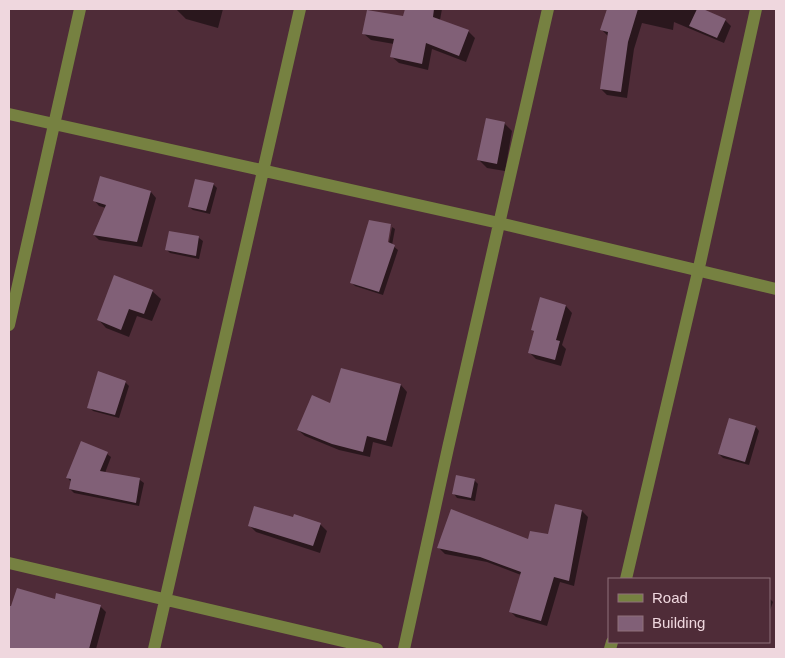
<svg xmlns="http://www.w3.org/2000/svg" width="785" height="658" font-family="Arial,sans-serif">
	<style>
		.shadow { fill: #0007 }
		.building { fill: #816077 }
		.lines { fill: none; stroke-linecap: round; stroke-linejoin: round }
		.minor { stroke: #768141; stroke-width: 12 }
	</style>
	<rect width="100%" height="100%" fill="#4f2c38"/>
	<path class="shadow" d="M176,9h47l-5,19 -32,-9z
		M406,9h36l-2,11 28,11 7,7 -9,24 -34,-13 -4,21 -29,-7 -7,-6 2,-13 -23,-4 -7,-6 40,-16z
		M608,9h91l26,11 6,6 -7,17 -50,-21 -1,8 -31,-7 -8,26 -7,49 -20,-3 -6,-6 7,-53 -7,-7z
		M504,123l8,8 -7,40 -18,-3 -8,-8z
		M101,177l50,15 5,6 -14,49 -43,-7 -5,-5 12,-27 -7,-2 -5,-6z
		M213,184l4,4 -7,26 -17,-4 -4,-3z
		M370,221l22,5h-2l-5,22h3l4,-21 3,2 -3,16 6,5 -15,45 -28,-9 -4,-4z
		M170,232l29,6 4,3 -4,18 -29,-6 -4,-4z
		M152,291l9,8 -9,22 -15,-5 -8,21 -23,-9 -8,-9z
		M541,299l25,7 6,7 -10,32 4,4 -5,17 -25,-7 -7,-7 6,-20 -3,-2z
		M342,370l59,15 6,7 -15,55 -19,-5 -3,15 -31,-7 -34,-14 -7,-6 33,-26z
		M125,382l4,4 -10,32 -26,-7 -4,-4z
		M730,419l26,8 3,4 -10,34 -26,-7 -4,-4z
		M82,443l25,11 4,3 -6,16 35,7 4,3 -5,23 -65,-13 -4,-4 1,-7 -4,-5z
		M474,480l4,4 -3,17 -18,-3 -3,-4z
		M582,511l6,6 -14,69 -14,-4 -13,44 -31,-9 -6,-6 11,-36 -34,-13 -42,-8 -6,-6 90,-7 20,-5z
		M320,524l7,7 -7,22 -64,-21 -7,-7z
		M18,589l38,11 44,6 6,6 -10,37h-87v-31z
		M769,598l4,4 -4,11z"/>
	<path class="building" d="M405,9h29l-1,8 36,13 -10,26 -33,-13 -4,21 -32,-7 4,-18 -32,-5 5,-24 36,6z
		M607,9h31l-10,33 -7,50 -21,-3 8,-57 -8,-2z
		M697,9h6l23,10 -9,19 -28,-12z
		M486,118l19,4 -8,42 -20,-4z
		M100,176l51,15 -14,51 -44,-7 13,-30 -13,-4z
		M195,179l19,4 -8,28 -18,-4z
		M369,220l22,4 -3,18 7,3 -16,47 -29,-9z
		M169,231l30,5 -3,20 -31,-6z
		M114,275l39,15 -9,24 -15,-5 -8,21 -24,-10z
		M540,297l26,8 -10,35 4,1 -5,19 -27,-7 6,-22 -3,-1z
		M341,368l60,16 -15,57 -19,-5 -4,16 -31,-8 -35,-14 15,-35 18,8z
		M98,371l28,10 -11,34 -28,-7z
		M729,418l27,8 -11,36 -27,-8z
		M81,441l27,11 -8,19 40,7 -4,25 -67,-14 2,-10 -5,-1z
		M456,475l19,4 -4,19 -19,-4z
		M555,504l27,6 -13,71 -15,-4 -13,44 -32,-9 12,-40 -41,-15 -43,-9 14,-39 77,30 2,-8 18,3z
		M254,506l39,11 1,-3 27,9 -8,23 -65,-20z
		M17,588l38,11 1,-6 45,12 -12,44h-80v-43h2z"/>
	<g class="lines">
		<path class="minor" d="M9,114l490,109 277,66
			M9,325l71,-316
			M9,563l368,86
			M626,579l72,-307 58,-263
			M154,649l146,-640
			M404,649l44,-201 100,-439
			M610,649l2,-7"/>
	</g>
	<rect width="785" height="658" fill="none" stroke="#efd7de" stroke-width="20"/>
	<rect x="608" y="578" width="162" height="65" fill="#4f2c38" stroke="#8f707a"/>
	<rect x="618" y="594" width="25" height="8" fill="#768141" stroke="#8f707a"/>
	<text x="652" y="603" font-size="15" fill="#efd7de">Road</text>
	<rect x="618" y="616" width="25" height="15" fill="#816077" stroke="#8f707a"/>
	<text x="652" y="628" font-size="15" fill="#efd7de">Building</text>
</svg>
